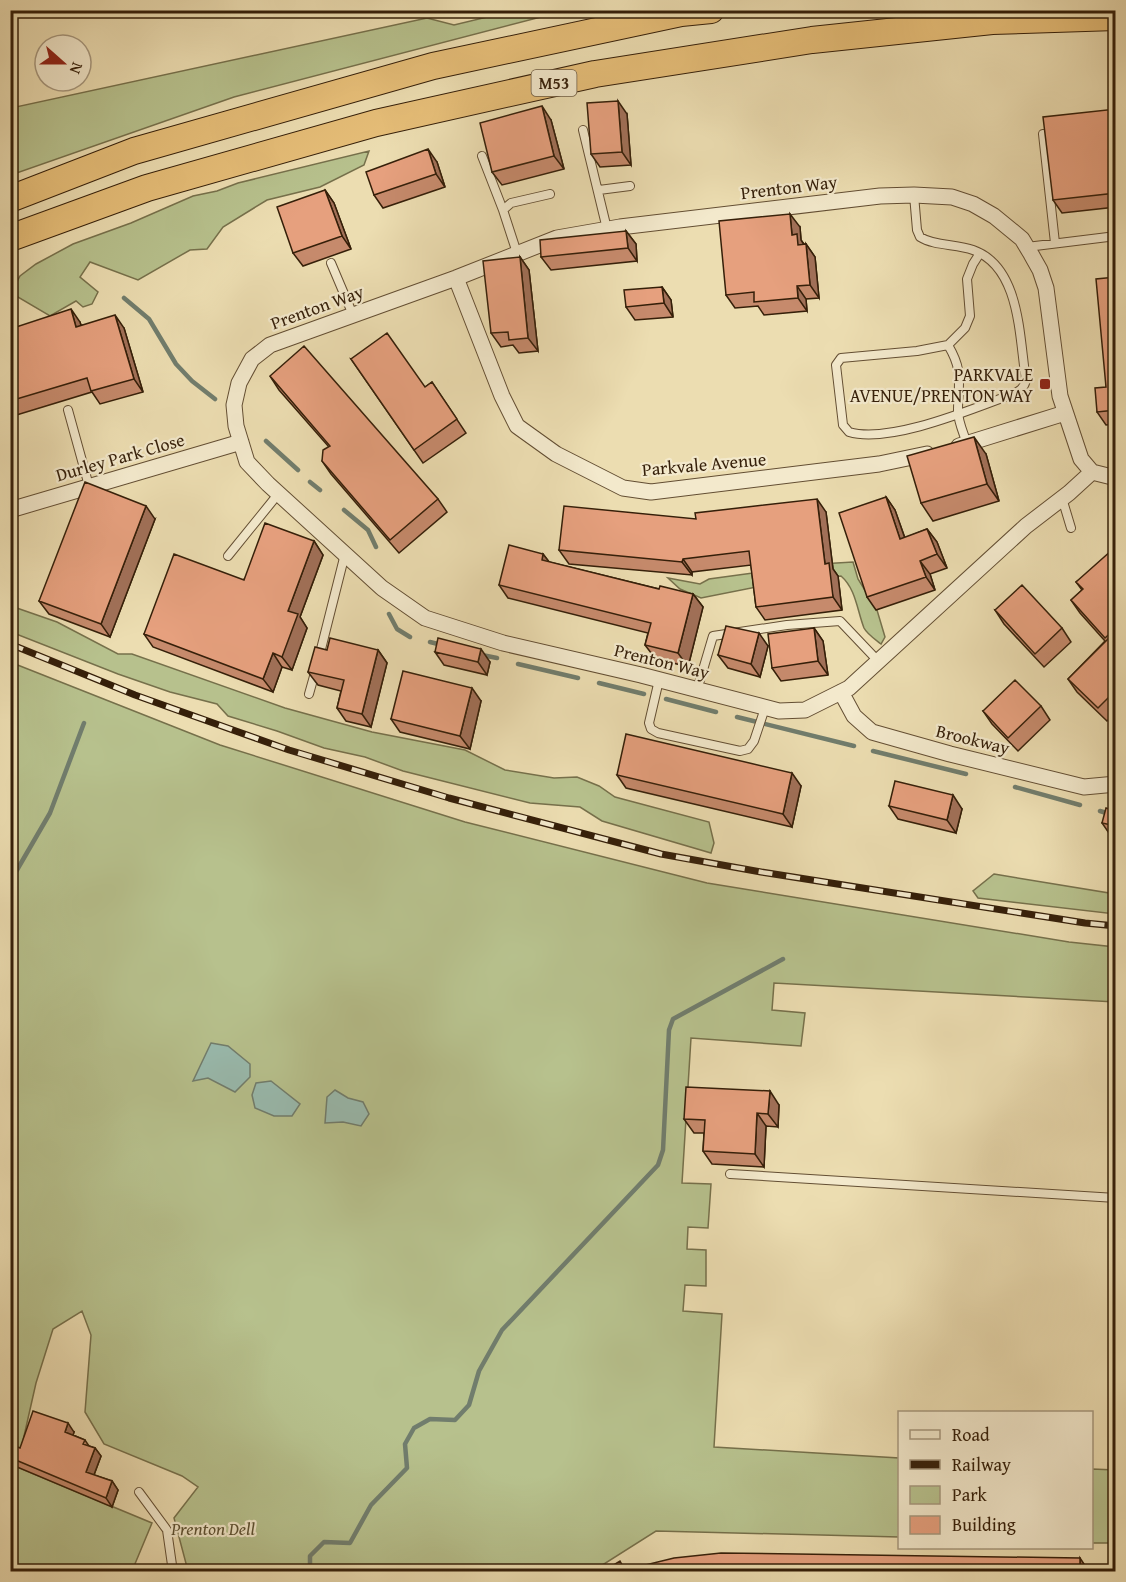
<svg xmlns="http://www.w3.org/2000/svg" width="1126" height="1582" font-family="'Gentium Book Plus',serif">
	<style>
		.green { fill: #b7c18d; stroke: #76704b; stroke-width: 1.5 }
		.water { fill: #99bbaf; stroke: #717d6d; stroke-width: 1.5 }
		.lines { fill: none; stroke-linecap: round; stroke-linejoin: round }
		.stream { stroke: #717d6d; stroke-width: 4.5 }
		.service-casing { stroke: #634e33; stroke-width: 10 }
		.minor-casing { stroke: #634e33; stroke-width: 17 }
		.motorway-casing { stroke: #351f09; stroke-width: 28 }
		.service { stroke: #f3e9cc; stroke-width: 8 }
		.minor { stroke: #f3e9cc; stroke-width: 15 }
		.motorway { stroke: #e6be78; stroke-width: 26 }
		.rail-casing { stroke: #351f09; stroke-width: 7 }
		.rail { stroke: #f3e9cc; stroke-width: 4.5; stroke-dasharray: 14; stroke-linecap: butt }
		.wall { fill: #c68a6c; stroke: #351f09; stroke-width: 1.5 }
		.shaded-wall { fill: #a17058; stroke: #351f09; stroke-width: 1.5 }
		.building { fill: #e6a07e; stroke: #351f09; stroke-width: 1.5 }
		.poi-dot { fill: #8f2418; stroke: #f3e9cc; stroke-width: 2 }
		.labels { text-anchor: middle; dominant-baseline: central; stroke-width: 4.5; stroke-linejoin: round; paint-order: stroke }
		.shield { fill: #f3e9cc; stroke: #6e5c44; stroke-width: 1.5 }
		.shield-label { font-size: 16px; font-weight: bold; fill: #351f09 }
		.street-label { font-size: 18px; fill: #351f09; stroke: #f3e9cc }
		.poi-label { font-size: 18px; fill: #351f09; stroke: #f3e9cc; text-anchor: end }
		.park-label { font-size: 18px; font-style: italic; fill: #5c5031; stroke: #f3e9cc }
	</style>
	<rect width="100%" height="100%" fill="#ecddb1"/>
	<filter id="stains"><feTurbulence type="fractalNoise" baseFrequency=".00333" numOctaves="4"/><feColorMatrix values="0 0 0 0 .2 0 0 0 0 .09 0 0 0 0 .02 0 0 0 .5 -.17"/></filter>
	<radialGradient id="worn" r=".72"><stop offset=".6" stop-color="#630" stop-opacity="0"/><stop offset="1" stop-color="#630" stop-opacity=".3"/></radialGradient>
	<path class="green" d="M516,10l48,1 -330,86 -223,78v-67l416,-90 27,7z
		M369,151l-5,14 -44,22 -53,13 -44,27 -16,22 -17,1 -52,30 -48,-18 -10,15 18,15 -6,12 -9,3 -7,-6 -26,15 -39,-23 9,-17 16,-12 37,-20 58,-21 62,-27 24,-5 21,-8z
		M853,562l5,17 19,31 8,27 -4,7c-5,-4 -14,-10 -17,-16 -7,-18 -8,-39 -23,-52l-69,8 -71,14 -21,-9 -12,-11 32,6 9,-5 111,-15z
		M11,606l46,16 61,32h14l153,54 87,24 93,18 40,20 49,8 23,-1 22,9 16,11 94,25 5,21 -3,10 -109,-32 -22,-14 -50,-4 -127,-32 -38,-14 -41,-9 -47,-17 -49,-15 -11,-12 -47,-12 -52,-18 -107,-42z
		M10,662l210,83 245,77 242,61 362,59 46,5v55l-341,-19 -2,27 33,3 -4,33 -110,-8 -9,145 29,1 -3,44 -20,-1 -1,22 19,1v36l-21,-1 -2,26 39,3 -8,133 185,11v79l-243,-6 -63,40h-405l-14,-53 24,-31 -16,-11 -78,-32 -19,-32 6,-77 -9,-24 -29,18 -17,54 -19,84 135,56 -20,48h-121z
		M994,874l121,20v20l-137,-16 -5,-7z
		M1092,1469l23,1v101h-4l1,-28h-20z"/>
	<path class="water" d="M211,1043l17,3 22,18v13l-15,15 -27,-14 -15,3z
		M271,1081l29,23 -8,12h-18l-19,-8 -3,-13 4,-12z
		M335,1090l13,8 15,4 6,12 -8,12 -18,-4 -18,1 2,-26z"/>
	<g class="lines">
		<path class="stream" d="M124,298l25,21 27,45 16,17 23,18
			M266,441l32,29
			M310,482l10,8
			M344,510l24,20 8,17
			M389,614l8,15 13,8
			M430,642l12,3
			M482,655l15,3
			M518,664l60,14
			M599,683l45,11
			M666,699l50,13
			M737,717l117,29
			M873,751l93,23
			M1015,787l65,18
			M1100,811l16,5
			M10,882l40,-69 34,-90
			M310,1572v-16l14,-14 26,1 21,-38 36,-37 -2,-24 9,-16 16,-9 25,1 14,-15 10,-34 23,-41 156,-165 5,-15 6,-120 4,-11 110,-60"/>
		<g class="service-casing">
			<path id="service" d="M583,130l24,99
				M1043,134l12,109
				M482,156l21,54
				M599,190l31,-4
				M914,195l3,35 3,7c14,9 37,7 53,13 48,17 46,88 53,130 -2,8 -6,11 -13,14 -41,15 -123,50 -164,38l-6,-7 -7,-60 5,-7 76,-7 31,-6 17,-17 5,-12 -3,-37 6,-15 7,-11
				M1027,247l89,-11
				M517,253l-14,-43 8,-7 39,-9
				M331,263l22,52
				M948,345c16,27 10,37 10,66 0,11 6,23 9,33
				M68,410l21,76
				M1062,498l9,30
				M228,556l51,-63
				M319,657l26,-103
				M659,680l-10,43 2,6 7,4 82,18 8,-2 6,-8 11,-33
				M697,690l16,-54 74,-11 53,-4 39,41
				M309,694l7,-25
				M730,1174l386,24
				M139,1492l28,38 6,42"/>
		</g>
		<g class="minor-casing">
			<path id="minor" d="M456,278l46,118 15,30 39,28 67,34 28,4 228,-28 48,-10
				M959,446l106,-33
				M1092,472l-23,21 -43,33 -177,162 -44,22 -26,1 -138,-36 -138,-32 -78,-25 -43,-30 -114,-104 -21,-22 -11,-36 -2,-21 5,-22 13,-24 18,-14 186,-67 101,-40 63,-11 260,-31 34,-1 38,2 21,7 21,12 28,23 9,15 9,16 6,18 14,108 21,63 11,13 24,6
				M10,510l231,-68
				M841,692l13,24 18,16 78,22 134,33 32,-3"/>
		</g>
		<g class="motorway-casing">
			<path id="motorway" d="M10,199l124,-48 299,-85 248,-53 30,-3
				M10,238l137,-50 229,-65 219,-49 217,-34 180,-19 124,-4"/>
		</g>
		<use href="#service" class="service"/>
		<use href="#minor" class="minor"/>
		<use href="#motorway" class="motorway"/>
		<g class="rail-casing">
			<path id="rail" d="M10,644l125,51 154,55 160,48 212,56 100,18 324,51 31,3"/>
		</g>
		<use href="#rail" class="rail"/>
	</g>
	<path class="wall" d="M1116,109v98l-54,6 -9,-13z
		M627,114l4,51 -31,2 -9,-13z
		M551,120l13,49 -62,16 -10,-13z
		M437,162l8,25 -62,21 -9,-13z
		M325,190l9,13 17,46 -48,17 -10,-13z
		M800,227l1,13 3,4h2l9,13 4,41 -13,1 1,12 -43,4 -6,-9 -23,2 -9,-13z
		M626,231l10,13 1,17 -86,9 -10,-13z
		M520,257l9,13 9,81 -19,2 -6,-8 -12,2 -10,-14z
		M1116,277v147l-10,1 -9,-13 9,-25z
		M662,287l9,13 2,17 -38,3 -9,-13z
		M80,322l1,3 43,3 19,64 -43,12 -8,-12 -82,25v-88z
		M351,359l74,28 7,-5 34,51 -43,30z
		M270,376l168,123 9,13 -48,41 -68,-79 -9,-13 7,-14 -50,-57z
		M986,454l13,47 -66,20 -12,-18z
		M886,497l9,13 10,28 22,-9 10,13 10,26 -17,6 5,16 -59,20 -9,-13z
		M826,512l7,57 5,7 4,34 -77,10 -9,-13 -5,-42 -59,7v3l-123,-11 -10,-14 137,-31z
		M155,519l-45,118 -61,-23 -10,-13z
		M314,541l9,14 -23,62 7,11 -15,42 -10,-3 -9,25 -120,-45 -9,-13z
		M543,554l6,8 110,27 34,5 10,13 -15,60 -33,-9 -10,-13 3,-12 -140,-35 -9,-13z
		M1116,554v159l-9,8 -30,-29 -9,-13 37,-38 -25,-28 -9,-13 11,-10 -6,-8z
		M995,610l67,18 9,14 -27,25 -40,-43z
		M814,628l9,13 5,34 -47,6 -9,-13z
		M768,646l-8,31 -32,-9 -10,-13z
		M327,650h51l9,13 -16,64 -25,-6 -9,-13 4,-17 -23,-6 -10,-13z
		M435,652l55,10 -3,13 -43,-10z
		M481,701l-11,48 -70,-17 -9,-13z
		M1041,706l9,14 -32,31 -26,-27 -9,-13z
		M617,775l184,11 -9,41 -166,-39z
		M889,806l73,3 -6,24 -58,-14z
		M1116,811v26l-5,-1 -9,-13z
		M779,1105l-1,22 -12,-1 -2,41 -52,-3 -9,-13 1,-18h-10l-10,-14z
		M74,1432l-1,3 12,5 4,6 6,2 6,8 -7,19 18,6 6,9 -6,17 -95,-40 -6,-9 9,-10z"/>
	<path class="shaded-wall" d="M618,101l9,13 4,51 -9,-13z
		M542,106l9,14 13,49 -10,-13z
		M428,149l9,13 8,25 -9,-13z
		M325,190l9,13 17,46 -9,-13z
		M790,214l10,13 1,13 5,8 -8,-3 -6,-10z
		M626,231l10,13 1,17 -9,-13z
		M806,244l9,13 4,41 -9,-13z
		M520,257l9,13 9,81 -10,-13z
		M797,286l9,13 1,12 -9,-13z
		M662,287l9,13 2,17 -9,-14z
		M71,309l9,13 5,18 -9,-13z
		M115,315l9,13 19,64 -9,-13z
		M974,437l12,17 13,47 -12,-17z
		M886,497l9,13 15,43 -10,-14z
		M817,499l9,13 7,57 5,7 4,34 -9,-13 -8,-33z
		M146,506l9,13 -45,118 -9,-13z
		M927,529l10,13 10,26 -10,-14z
		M314,541l9,14 -23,62 7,11 -15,42 -10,-13 6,-46z
		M543,554l10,13 -11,-7z
		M683,559l9,13v3l-10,-13z
		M920,561l10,13 5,16 -9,-13z
		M693,594l10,13 -15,60 -10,-14z
		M814,628l9,13 5,34 -10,-14z
		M759,633l9,13 -8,31 -9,-13z
		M481,649l9,13 -3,13 -9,-13z
		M378,650l9,13 -16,64 -9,-13z
		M273,653l9,14 -9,25 -10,-13z
		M472,688l9,13 -11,48 -10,-13z
		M792,773l9,13 -9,41 -9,-13z
		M953,795l9,14 -6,24 -9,-13z
		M770,1091l9,14 -1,22 -10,-13z
		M757,1113l9,13 -2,41 -9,-13z
		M68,1423l6,9 -3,9 -6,-9z
		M95,1448l6,8 -9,24 -6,-8z
		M112,1481l6,9 -6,17 -6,-9z
		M1080,1558l6,9v5h-6z"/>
	<path class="building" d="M618,101l4,51 -31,2 -4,-51z
		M542,106l12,50 -62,16 -12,-49z
		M1116,109v84l-63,7 -10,-83z
		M428,149l8,25 -62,21 -8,-23z
		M325,190l17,46 -49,17 -16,-46z
		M790,214l2,21 5,-1 1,11 8,-1 4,41 -13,1 1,12 -44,4v-10l-28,3 -7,-74z
		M626,231l2,17 -87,9 -1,-17z
		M520,257l8,81 -19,2 -1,-8 -17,1 -8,-72z
		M1116,277v133l-19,2 -2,-24 11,-1 -10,-108z
		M662,287l2,16 -38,4 -2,-17z
		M71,309l5,18 39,-12 19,64 -43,12 -4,-13 -77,23v-72z
		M387,333l38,54 7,-5 25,37 -43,31 -63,-91z
		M304,346l134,153 -48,41 -68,-79 1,-11 7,-4 -60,-70z
		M974,437l13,47 -66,19 -14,-47z
		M85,482l61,24 -45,118 -62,-23z
		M886,497l14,42 27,-10 10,25 -17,7 6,16 -59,20 -28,-84z
		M817,499l8,65 4,-1 4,34 -77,10 -7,-56 -66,8 -1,3 -123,-12 5,-44 132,13 -1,-6z
		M265,523l49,18 -26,70 10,3 -16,43 -9,-4 -10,26 -119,-45 30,-80 70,26z
		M509,545l34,9 -1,6 117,29 1,-3 33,8 -15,59 -33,-8 6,-22 -152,-38z
		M1112,550l4,4v74l-11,10 -34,-38 12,-11 -7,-7z
		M1022,585l40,43 -27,26 -40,-44z
		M726,626l33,7 -8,31 -33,-9z
		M814,628l4,33 -46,7 -4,-34z
		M1114,633l2,2v55l-18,18 -30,-29z
		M330,638l48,12 -16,64 -25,-6 7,-28 -36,-8 7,-25 12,3z
		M438,638l43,11 -3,13 -43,-10z
		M403,671l69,17 -12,48 -69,-17z
		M1015,680l26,26 -33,32 -25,-27z
		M626,734l166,39 -9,41 -166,-39z
		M895,781l58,14 -6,25 -58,-14z
		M1106,808l10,3v15l-14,-3z
		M686,1087l84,4 -2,23 -11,-1 -2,41 -52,-3 2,-31 -21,-1z
		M33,1411l35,12 -3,9 20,8 -2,4 12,4 -9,24 26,9 -6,17 -95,-40 4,-12 5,2z
		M721,1553l359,5v14h-446l-1,-4 41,-10z
		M620,1561l6,11h-24z"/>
	<rect class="poi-dot" x="1039" y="378" width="12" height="12" rx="3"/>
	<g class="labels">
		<rect class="shield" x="531.5" y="70" width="45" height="26" rx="4.5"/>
		<g class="shield-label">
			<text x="554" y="83">M53</text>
		</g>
		<g class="street-label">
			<text transform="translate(789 187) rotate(-7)">Prenton Way</text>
			<text transform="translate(317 307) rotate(-20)">Prenton Way</text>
			<text transform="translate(120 457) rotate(-16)">Durley Park Close</text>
			<text transform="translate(704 464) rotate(-5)">Parkvale Avenue</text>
			<text transform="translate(662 661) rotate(14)">Prenton Way</text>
			<text transform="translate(973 739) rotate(14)">Brookway</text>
		</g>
		<g class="poi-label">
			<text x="1033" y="374">PARKVALE<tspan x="1033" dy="21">AVENUE/PRENTON WAY</tspan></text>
		</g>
		<g class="park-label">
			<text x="213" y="1528">Prenton Dell</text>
		</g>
	</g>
	<rect width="1126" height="1582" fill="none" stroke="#ecddb1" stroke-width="36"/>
	<rect x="12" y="12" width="1102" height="1558" fill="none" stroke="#351f09" stroke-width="3"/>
	<rect x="18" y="18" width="1090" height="1546" fill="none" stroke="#351f09" stroke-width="1.5"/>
	<rect x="898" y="1411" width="195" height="138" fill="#f3e9cc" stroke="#a7987e" stroke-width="1.5"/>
	<rect x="910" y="1430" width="30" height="9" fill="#f3e9cc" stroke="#a7987e" stroke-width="1.5"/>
	<text x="952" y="1441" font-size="18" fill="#351f09">Road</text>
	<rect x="910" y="1460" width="30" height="9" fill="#351f09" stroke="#a7987e" stroke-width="1.5"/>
	<text x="952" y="1471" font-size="18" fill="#351f09">Railway</text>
	<rect x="910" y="1486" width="30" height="18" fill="#b7c18d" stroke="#a7987e" stroke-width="1.5"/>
	<text x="952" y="1501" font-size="18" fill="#351f09">Park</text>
	<rect x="910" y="1516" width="30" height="18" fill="#e6a07e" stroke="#a7987e" stroke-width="1.5"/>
	<text x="952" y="1531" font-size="18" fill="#351f09">Building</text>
	<g transform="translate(63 63) rotate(111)"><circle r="28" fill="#f3e9cc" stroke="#a7987e" stroke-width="1.5"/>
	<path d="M0-4.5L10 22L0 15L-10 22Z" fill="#8f2418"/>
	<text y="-9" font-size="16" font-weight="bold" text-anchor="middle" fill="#351f09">N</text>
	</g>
	<rect width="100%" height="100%" filter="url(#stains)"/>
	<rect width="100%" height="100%" fill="url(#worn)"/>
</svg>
